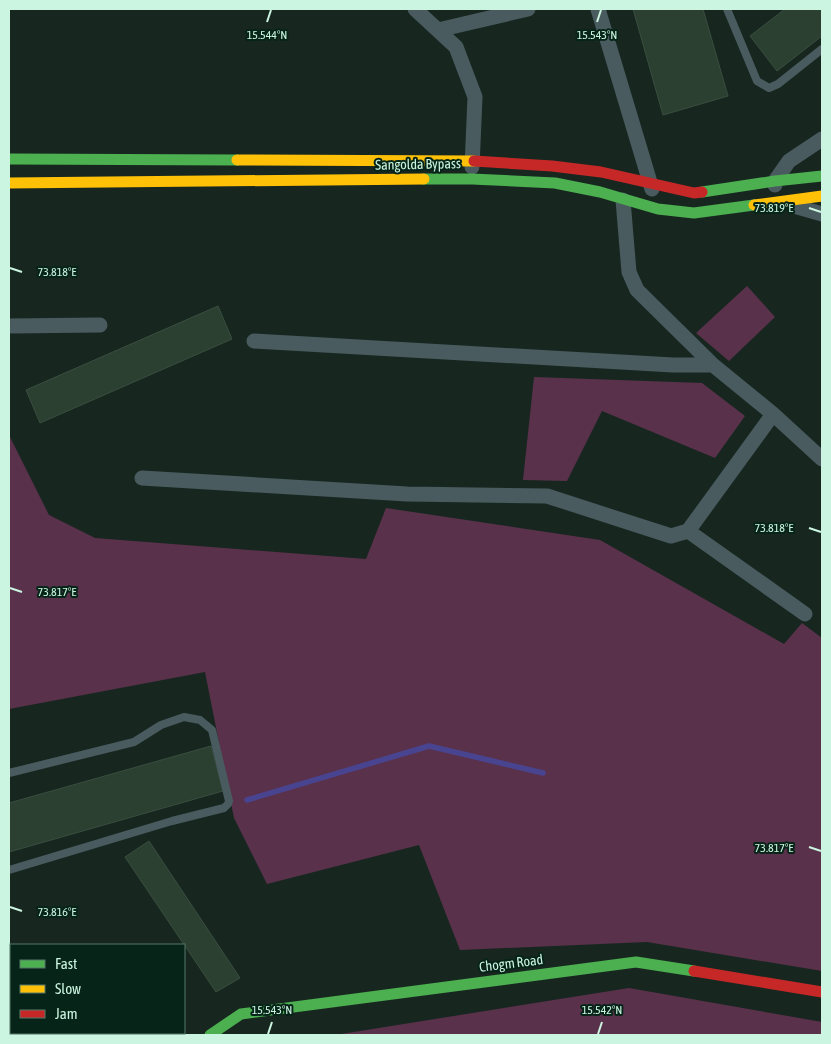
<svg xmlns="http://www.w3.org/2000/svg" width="831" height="1044" font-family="'Asap Condensed',sans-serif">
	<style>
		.green { fill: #5a314b }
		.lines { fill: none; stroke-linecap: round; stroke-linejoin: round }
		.stream { stroke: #494490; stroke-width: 5.5 }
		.building { fill: #2b4031; stroke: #394e3f }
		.lane { stroke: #495b5f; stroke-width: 8 }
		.street { stroke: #495b5f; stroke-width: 15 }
		.fast { stroke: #4caf50; stroke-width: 11 }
		.slow { stroke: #ffc107; stroke-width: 11 }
		.jam { stroke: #c62828; stroke-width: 11 }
		.ticks { fill: none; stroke: #cbf5e0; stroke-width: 2 }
		.labels { text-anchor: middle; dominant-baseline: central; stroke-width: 4; stroke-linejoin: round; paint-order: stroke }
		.street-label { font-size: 14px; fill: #cbf5e0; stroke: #062418 }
		.ticks-label { font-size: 12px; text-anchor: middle; fill: #cbf5e0; stroke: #062418; stroke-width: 4; stroke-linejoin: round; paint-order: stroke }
	</style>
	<rect width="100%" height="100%" fill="#172720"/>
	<path class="green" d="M747,286l28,31 -46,44 -33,-28z
		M534,377l168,6 43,33 -30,42 -113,-47 -35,70 -44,-1z
		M9,435l40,80 46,23 271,21 20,-51 214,32 184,104 18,-21 20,15v333l-175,-29 -187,8 -41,-105 -152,39 -33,-66 -29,-146 -196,37z
		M629,988l193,34v13h-487z"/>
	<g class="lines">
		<path class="stream" d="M247,800l182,-54 114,27"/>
	</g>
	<path class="building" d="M633,9h70l25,87 -65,19z
		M785,9h37v27l-45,35 -27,-35z
		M218,306l14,33 -192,84 -14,-33z
		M211,746l12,45 -214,61v-49z
		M149,841l91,137 -24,14 -91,-135z"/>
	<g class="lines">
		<path class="lane" d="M727,9l30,72 12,7 9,-4 44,-35
			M9,773l125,-31 27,-17 23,-8 16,3 12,10 17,71 -1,3 -4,4 -52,13 -163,49"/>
		<path class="street" d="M415,9l41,38 19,50 -3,70
			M598,9l54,180
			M438,30l90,-21
			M775,185v-4l14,-20 33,-22
			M623,200l6,72 8,18 76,75 60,49 49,45
			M794,206l28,8
			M9,326l91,-1
			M254,341l419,24h40
			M773,414l-85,117 117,83
			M142,478l265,16 140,2 124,40 17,-5"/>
		<path class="fast" d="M9,159l228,1
			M424,179h48l83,4 45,9 58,17 36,4 60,-8
			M702,192l73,-11 47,-5
			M210,1035l31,-21 395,-52 58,9"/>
		<path class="slow" d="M237,160l237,1
			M9,183l415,-4
			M754,205l68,-9"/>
		<path class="jam" d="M474,161l78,5 49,6 93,21 8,-1
			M694,971l128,21"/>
	</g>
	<path class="ticks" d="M267,22l4,-12M597,22l4,-12M809,208l12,4M10,268l12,4M809,528l12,4M10,588l12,4M809,847l12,4M10,907l12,4M268,1034l4,-12M598,1034l4,-12"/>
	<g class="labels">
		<g class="street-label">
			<text transform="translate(418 164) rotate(-1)">Sangolda Bypass</text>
			<text transform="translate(511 963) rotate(-7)">Chogm Road</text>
		</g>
	</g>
	<g class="ticks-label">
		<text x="267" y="39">15.544°N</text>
		<text x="597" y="39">15.543°N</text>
		<text x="774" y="212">73.819°E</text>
		<text x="57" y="276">73.818°E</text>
		<text x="774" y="532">73.818°E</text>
		<text x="57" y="596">73.817°E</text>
		<text x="774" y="852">73.817°E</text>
		<text x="57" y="916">73.816°E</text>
		<text x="602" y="1014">15.542°N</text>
		<text x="272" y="1014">15.543°N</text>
	</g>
	<rect width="831" height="1044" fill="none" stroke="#cbf5e0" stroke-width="20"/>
	<rect x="10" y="944" width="175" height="90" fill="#062418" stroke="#557868"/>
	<rect x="20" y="960" width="25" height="8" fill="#4caf50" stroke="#557868"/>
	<text x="55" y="969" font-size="15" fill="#cbf5e0">Fast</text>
	<rect x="20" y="985" width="25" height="8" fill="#ffc107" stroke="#557868"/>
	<text x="55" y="994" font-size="15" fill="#cbf5e0">Slow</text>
	<rect x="20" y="1010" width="25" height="8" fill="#c62828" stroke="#557868"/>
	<text x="55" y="1019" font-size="15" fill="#cbf5e0">Jam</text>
</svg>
